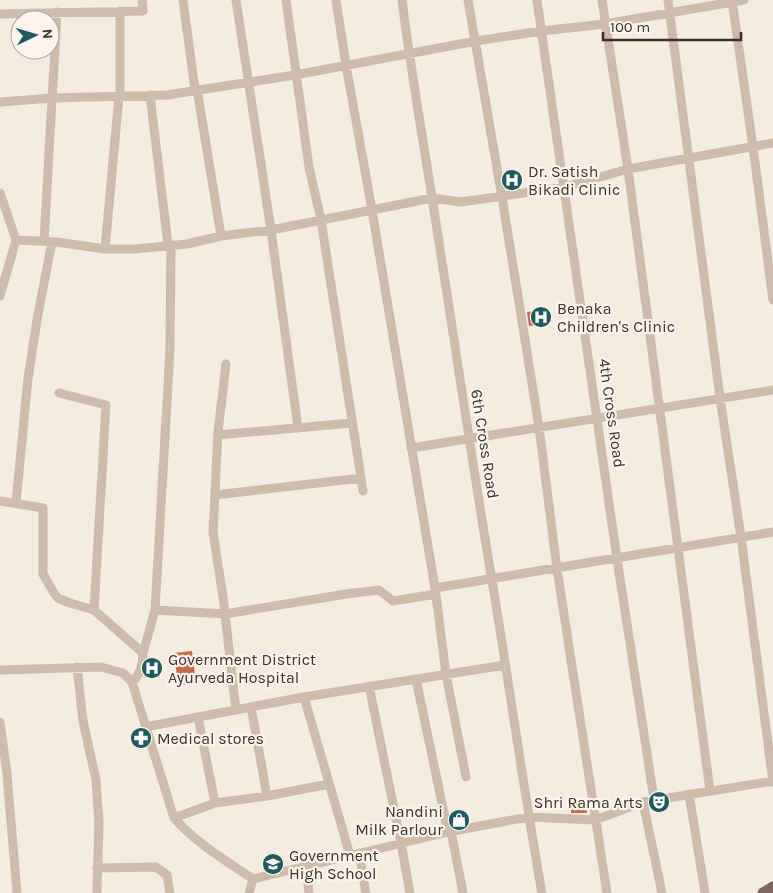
<svg xmlns="http://www.w3.org/2000/svg" width="773" height="893" font-family="Karla,sans-serif">
	<style>
		.building { fill: #c8694b }
		.lines { fill: none; stroke-linecap: round; stroke-linejoin: round }
		.minor { stroke: #cdbbac; stroke-width: 9 }
		.major { stroke: #7d675c; stroke-width: 11 }
		.labels { text-anchor: middle; dominant-baseline: central; stroke-width: 4.5; stroke-linejoin: round; paint-order: stroke }
		.poi-label { font-size: 16px; fill: #3b302b; stroke: #fbf5ee; text-anchor: start }
		.street-label { font-size: 16px; fill: #3b302b; stroke: #fbf5ee }
	</style>
	<rect width="100%" height="100%" fill="#f4ebe1"/>
	<path class="building" d="M515,173l3,15 -11,1 -3,-15z
		M545,310l1,14 -17,2 -2,-14z
		M192,651l4,32 -18,2 -4,-32z
		M586,805l1,8h-16v-7z"/>
	<g class="lines">
		<path class="minor" d="M183,0l12,90
			M236,0l35,230 27,198
			M286,0l23,167 12,53 42,271
			M336,0l10,65 26,145 63,378
			M402,0c8,66 20,132 30,198 20,125 38,251 59,377 18,106 32,212 51,318
			M468,0l34,197 37,230 18,142 50,324
			M537,0l80,559 37,240
			M602,0l26,169 82,622
			M668,0l52,398 21,139 32,245
			M732,0l21,147 20,153
			M0,14l143,-3 -1,-11
			M197,89l24,147
			M120,95v-84
			M150,95l18,150
			M0,102l53,-4 114,-3 128,-20 181,-34 65,-10 64,-7 139,-24
			M0,193l16,47
			M44,241l13,-229
			M105,249l14,-153
			M0,296l16,-56 41,2 48,7h30l52,-5 34,-8 50,-6 161,-32 29,4 104,-15 63,-18 145,-26
			M226,364l-8,68 -5,100 10,65 13,113
			M59,393l47,12 -12,205
			M218,435l134,-12
			M411,448l362,-58
			M215,495l146,-17
			M0,501l43,7v66l11,19 4,5 12,5 24,7 49,43c0,11 -2,21 -11,29
			M16,503l12,-125 10,-64 14,-72
			M155,610l70,4 121,-20 33,-4 14,11 43,-7
			M143,653l12,-43 15,-260 1,-105
			M77,667l6,54 13,59 3,42 -2,71
			M0,670l101,-3 22,6 9,9 42,136c22,25 51,42 79,61l195,-47 80,-15 67,3 48,-18 130,-21
			M416,679l32,153
			M369,686l32,157 9,50
			M304,697l46,158
			M251,707l16,89
			M198,717l17,86
			M0,722l7,52 10,119
			M145,727l159,-30 201,-32
			M466,777l-20,-103 -11,-86 338,-56
			M689,794l16,99
			M643,802l19,91
			M174,818l41,-15 52,-7 62,-12
			M451,831l12,62
			M359,853l7,40
			M306,866l3,27
			M97,868l59,-1 11,8 3,18
			M249,893l4,-14"/>
		<path class="major" d="M763,893l10,-6"/>
	</g>
	<defs>
		<g id="hospital-disc" transform="scale(1.125)"><circle r="9.5" fill="#1f5a5e" stroke="#fbf5ee"/><path d="M-5-5h3v3.5h4V-5h3V5h-3V1.5h-4V5h-3Z" fill="#fff"/></g>
		<g id="pharmacy-disc" transform="scale(1.125)"><circle r="9.5" fill="#1f5a5e" stroke="#fbf5ee"/><path d="M-2-6h4v4h4v4h-4v4h-4v-4h-4v-4h4Z" fill="#fff"/></g>
		<g id="theatre-disc" transform="scale(1.125)"><circle r="9.5" fill="#1f5a5e" stroke="#fbf5ee"/><path d="M-5-5.5Q0-4 5-5.5V0Q5 5 0 6Q-5 5-5 0ZM-3.3-2.5H-1v1.5H-3.3ZM1-2.5H3.3v1.5H1ZM-2.8 1Q0 5.5 2.8 1Z" fill="#fff"/></g>
		<g id="shop-disc" transform="scale(1.125)"><circle r="9.5" fill="#1f5a5e" stroke="#fbf5ee"/><path d="M-5-2.5h2.3a2.7 3.5 0 0 1 5.4 0H5L5.5 6h-11ZM-1.5-2.5h3a1.5 2.3 0 0 0-3 0Z" fill="#fff"/></g>
		<g id="school-disc" transform="scale(1.125)"><circle r="9.5" fill="#1f5a5e" stroke="#fbf5ee"/><path d="M0-5L7-2L0 1L-7-2ZM-4 1L0 2.5L4 1V4Q0 6-4 4Z" fill="#fff"/></g>
	</defs>
	<g fill-rule="evenodd">
		<use href="#hospital-disc" x="512" y="180"/>
		<use href="#hospital-disc" x="541" y="317"/>
		<use href="#hospital-disc" x="152" y="668"/>
		<use href="#pharmacy-disc" x="141" y="738"/>
		<use href="#theatre-disc" x="659" y="802"/>
		<use href="#shop-disc" x="459" y="820"/>
		<use href="#school-disc" x="273" y="864"/>
	</g>
	<g class="labels">
		<g class="poi-label">
			<text x="528" y="171">Dr. Satish<tspan x="528" dy="18">Bikadi Clinic</tspan></text>
			<text x="557" y="308">Benaka<tspan x="557" dy="18">Children's Clinic</tspan></text>
			<text x="168" y="659">Government District<tspan x="168" dy="18">Ayurveda Hospital</tspan></text>
			<text x="157" y="738">Medical stores</text>
			<text x="643" y="802" text-anchor="end">Shri Rama Arts</text>
			<text x="443" y="811" text-anchor="end">Nandini<tspan x="443" dy="18">Milk Parlour</tspan></text>
			<text x="289" y="855">Government<tspan x="289" dy="18">High School</tspan></text>
		</g>
		<g class="street-label">
			<text transform="translate(612 413) rotate(82)">4th Cross Road</text>
			<text transform="translate(485 444) rotate(81)">6th Cross Road</text>
		</g>
	</g>
	<g transform="translate(35 35) rotate(85)"><circle r="24" fill="#fbf5ee" stroke="#aea6a0"/>
	<path d="M0-4L9 19L0 12L-9 19Z" fill="#1f5a5e"/>
	<text y="-8" font-size="14" font-weight="bold" text-anchor="middle" fill="#3b302b">N</text>
	</g>
	<path d="M603 32v8h138v-8" fill="none" stroke="#3b302b" stroke-width="2.5"/>
	<text x="610" y="32" font-size="15" fill="#3b302b" stroke="#fbf5ee" stroke-width="4" paint-order="stroke">100 m</text>
</svg>
